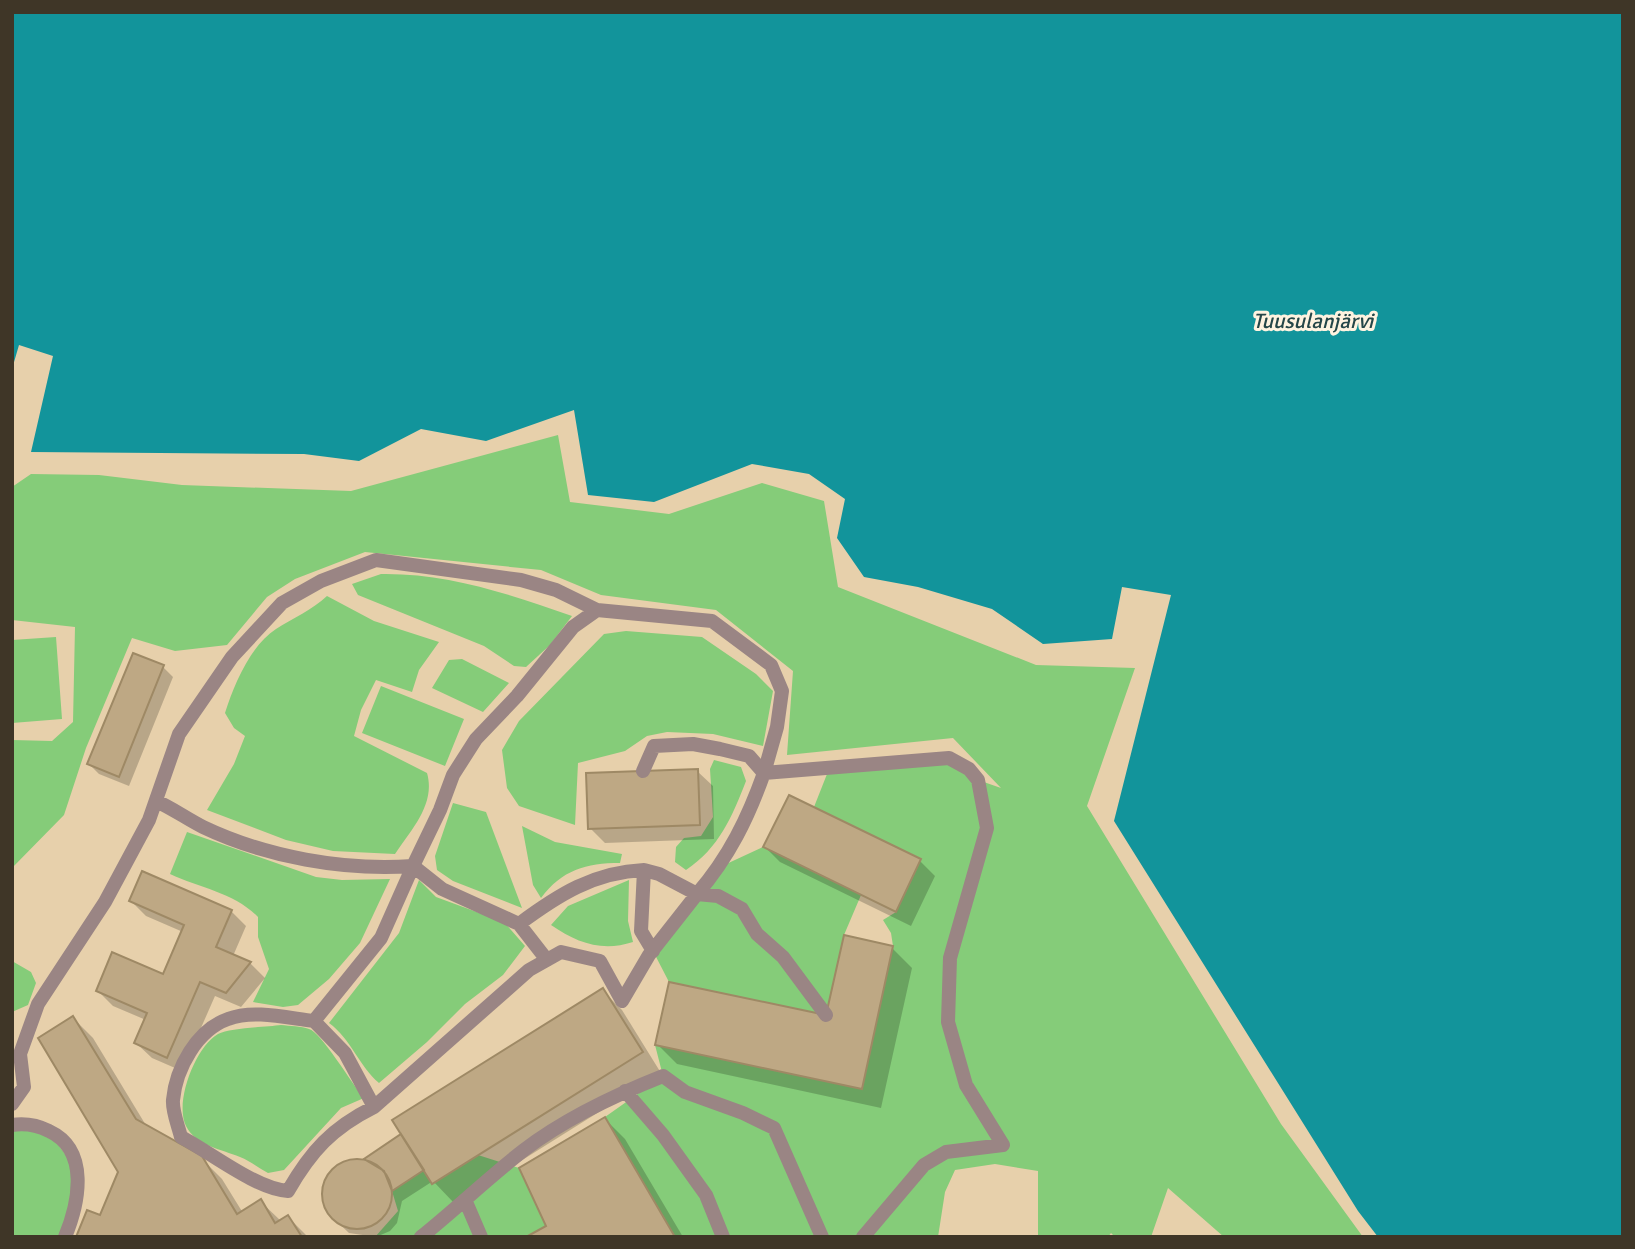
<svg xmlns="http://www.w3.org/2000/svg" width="1635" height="1249" font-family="Signika,sans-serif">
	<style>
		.green { fill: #85cc79 }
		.water { fill: #12949b }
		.shadow { fill: #0003 }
		.building { fill: #bea884; stroke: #9e8965; stroke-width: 2 }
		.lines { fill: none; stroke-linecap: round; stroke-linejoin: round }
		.service { stroke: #9a8584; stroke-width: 14 }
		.labels { text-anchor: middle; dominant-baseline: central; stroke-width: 6; stroke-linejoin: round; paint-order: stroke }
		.water-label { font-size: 21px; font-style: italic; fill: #244648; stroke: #fef3e0 }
	</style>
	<rect width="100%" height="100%" fill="#e7d0ab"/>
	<path class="green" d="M558,435l12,67 99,12 93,-31 62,18 14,86 198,78 99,3 -48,138 194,318 82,113h-139l-56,-49 -17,49h-36l-4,-4 -3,4h-70v-66l-43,-7 -40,6 -10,22 -7,45h-263l-70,-120 58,-41 -8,-31 207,44 31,-143 -2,-13 -8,-13 13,-8 25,-52 -107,-53 15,-38 120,-11 29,22 23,8 -48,-50 -166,17 6,-84 -77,-61 -115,-15 -60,-25 -176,-18 -70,27 -28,18 -40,48 -52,6 -43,-13 -46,110 -22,67 -52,53v-128l40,1 21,-19 2,-95 -63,-7v-133l19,-13 68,1 83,10 169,6z
		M381,574c67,-1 128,20 191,42l-22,29 -24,22 -12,-1 -30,-20 -126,-51 -6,-11z
		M327,596l47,25 65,21 -20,28 -7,22 -36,-12 -15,30 -7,26 73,37c9,31 -16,57 -32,81l-62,-3 -47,-11 -79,-30 27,-46 11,-28 -11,-8 -9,-15c9,-28 25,-67 51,-84 17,-11 36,-19 51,-33z
		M626,631l76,6 54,37 17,17 -10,55 -50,-12 -46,-2 -20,4 -22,15 -47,12 -3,62 -56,-19 -12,-18 -5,-38 17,-29 85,-87z
		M56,637l6,82 -50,4v-83z
		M462,659l47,24 -26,29 -51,-24 17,-28z
		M381,686l83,33 -19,47 -83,-33z
		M714,760l27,7 5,14c-14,36 -27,67 -60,89l-11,-8 1,-15 8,-9 17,-2 12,-19 -3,-48z
		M453,803l33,9 36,96 -69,-27 -16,-11 -2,-14z
		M522,826l33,16 67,12 -2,9c-34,0 -58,7 -79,35l-8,-13z
		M187,832l129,45 26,3 48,-1 -30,64 -31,36 -31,26 -15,2 -30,-5 16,-33 -11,-32v-20c-23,-24 -58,-29 -88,-43z
		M763,847l98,48 -17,40 -18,80 -157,-33 -16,-31 69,-85z
		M419,880l17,17 68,25 21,24 -22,29 -38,29 -38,38 -48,41c-20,-17 -28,-44 -50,-60l70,-90z
		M629,880l-1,41 5,21c-31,10 -56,1 -82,-17l17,-19z
		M12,961l19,11 5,11 -8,22 -16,7v59z
		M281,1025c9,1 20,1 28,4 12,3 43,55 55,69l-23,10 -57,62 -16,3c-9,-5 -18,-12 -28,-16 -19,-8 -44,-11 -54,-31 -12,-24 10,-80 32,-92 12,-6 48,-7 63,-9z
		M12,1125l35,5 31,41 -13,66h-53z
		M478,1155l41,13 27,58 -20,11h-151l23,-26 -6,-20 32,-21 9,14z"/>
	<path class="water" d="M12,12h1611v1225h-245l-20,-26 -244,-390 57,-226 -49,-8 -10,52 -69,5 -51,-35 -74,-22 -54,-10 -27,-39 8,-39 -36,-25 -57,-10 -98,38 -66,-7 -14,-85 -88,31 -65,-12 -62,32 -55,-7 -273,-2 22,-96 -34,-11 -7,24z"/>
	<path class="shadow" d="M163,667l10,10 -44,109 -30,-12 -10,-10z
		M697,771l16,15 1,53 -109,4 -15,-15z
		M790,797l130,64 15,15 -24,50 -131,-64 -15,-15z
		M131,901l100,10 15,15 -13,30 17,7 15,15 -24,29 -26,-11 -33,75 -30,-13 -16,-15 10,-23 -33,-14 -15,-15 66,-15 19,-44 -37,-16z
		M892,948l20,20 -31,140 -204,-44 -20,-20 171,-26z
		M602,990l20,20 39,63 -207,130 -21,-22 -31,20 -5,22 -7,8 -14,6 -27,-4 -19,-18 -7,-23 2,-11 16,-17 24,-3z
		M73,1018l20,20 54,89 54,31 21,21 21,34 18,-11 20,19 7,-4 20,20h-230l23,-20 19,-45z
		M605,1119l20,20 58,98h-154l20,-10z"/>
	<path class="building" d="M133,653l31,12 -45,112 -32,-13z
		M698,769l2,56 -112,4 -2,-56z
		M789,795l132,64 -25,53 -133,-65z
		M142,871l90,39 -16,37 35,15 -25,31 -26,-11 -33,76 -33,-15 13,-30 -51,-22 16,-39 51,22 21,-49 -55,-24z
		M844,935l49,11 -31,143 -207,-44 14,-63 157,33z
		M603,988l40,64 -211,132 -40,-64z
		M73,1016l63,103 66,37 35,58 24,-15 14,24 13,-8 14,22h-226l11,-27 13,5 18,-43 -80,-134z
		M605,1117l70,120h-149l20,-11 -27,-58z
		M401,1134l23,36 -32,21 -8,-20 -20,-12z
		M322 1194a35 35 0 1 1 70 0a35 35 0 1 1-70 0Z"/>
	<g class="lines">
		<path class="service" d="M643,771l11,-25 39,-2 27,5 29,7 15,17c-16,45 -35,84 -67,121l-38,-20 -15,-4
			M156,801c16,7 31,18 47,26 63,30 141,44 210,39l-32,72 -67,83
			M519,924c39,-29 75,-52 125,-54l-3,61 12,20
			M547,960l-28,-36 -77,-35 -29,-23 27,-56 13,-35 23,-36 41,-43 56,-69 24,-17 115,11 59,44 11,26 -5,36 -13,46 185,-15 20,11 9,11 9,48 -37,130 -2,64 18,63 37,60 -57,7 -22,13 -61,72
			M622,1001l27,-46 48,-61 21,2 24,13 15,25 26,23 43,58
			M625,1091l38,44 43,60 17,42
			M12,1104l12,-17 -4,-33 18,-50 67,-102 44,-82 30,-86 53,-77 50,-54 39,-22 55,-21 145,20 35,10 41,20
			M374,1107l-29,-54 -31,-32c-26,-3 -61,-12 -86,-2 -31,11 -52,49 -55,81 -1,11 5,25 8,37 29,15 75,52 107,54 23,-40 44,-63 86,-84l155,-137 32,-18 39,9 22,40
			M12,1125c13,-2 25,0 37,6 41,19 30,72 16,106
			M466,1202l15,35
			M421,1237c35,-28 68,-60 103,-87 42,-32 91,-55 139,-74l22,16 58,21 31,15 48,109"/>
	</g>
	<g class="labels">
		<g class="water-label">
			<text x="1313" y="321">Tuusulanjärvi</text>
		</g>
	</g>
	<rect width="1635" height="1249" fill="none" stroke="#3f3627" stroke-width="28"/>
</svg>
